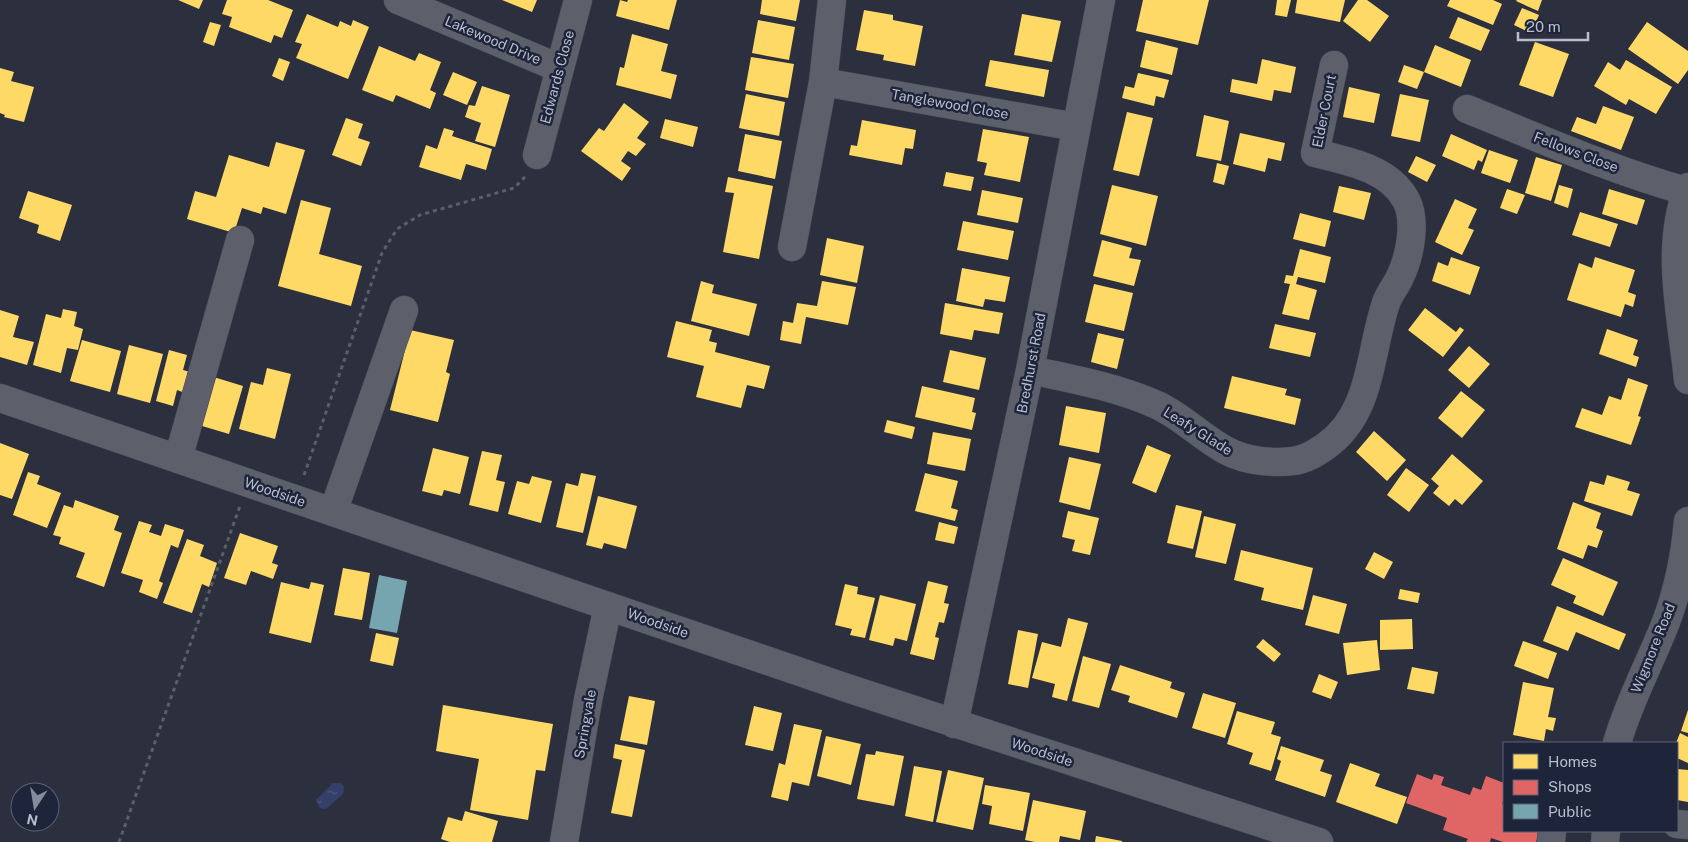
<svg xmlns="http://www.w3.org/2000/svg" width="1688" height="842" font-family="'Public Sans',sans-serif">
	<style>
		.water { fill: url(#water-ripples) }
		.homes { fill: #ffd966 }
		.shops { fill: #e06666 }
		.public { fill: #76a5af }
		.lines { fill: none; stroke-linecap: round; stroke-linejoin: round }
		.minor-casing { stroke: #4a4c57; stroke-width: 29 }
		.path { stroke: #5a5f68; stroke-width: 3; stroke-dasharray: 4 4; stroke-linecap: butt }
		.minor { stroke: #5d606b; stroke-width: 28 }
		.labels { text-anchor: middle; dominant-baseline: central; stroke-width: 5; stroke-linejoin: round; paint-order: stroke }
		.street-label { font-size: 14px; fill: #b7bcce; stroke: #1e253b }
	</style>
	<defs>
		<pattern id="water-ripples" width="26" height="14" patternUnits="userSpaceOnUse" patternTransform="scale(1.25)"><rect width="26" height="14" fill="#344069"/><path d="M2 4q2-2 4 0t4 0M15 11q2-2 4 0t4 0" fill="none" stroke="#4f5a7d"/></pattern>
	</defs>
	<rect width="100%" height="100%" fill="#2c303e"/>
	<path class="water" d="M333,783h8l3,4 -1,7 -17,15 -6,-1 -4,-8z"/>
	<path class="homes" d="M178,0h25l-4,9z
		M227,0h41l25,10 -11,28 -8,-3 -3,8 -42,-16 3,-10 -10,-3z
		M502,0h35l-5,12z
		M620,0l7,2 1,-2h49l-8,30 -53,-14z
		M762,0h38l-4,21 -36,-7z
		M1143,0h66l-11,45 -62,-14z
		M1277,0h14l-4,17 -12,-2z
		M1297,0h48l-5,22 -45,-9z
		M1358,0h9l22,16 -19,26 -27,-21z
		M1450,0h43l9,4 -9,21 -46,-19z
		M1517,0h25l-4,11 -22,-10z
		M1522,8l17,7 -8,18 -17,-8z
		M864,10l29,5v5l30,6 -8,40 -32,-6 1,-5 -28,-5z
		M307,14l31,13 2,-6 11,5 2,-6 16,7 -21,52 -52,-21 6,-14 -7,-2z
		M1022,14l39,7 -9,41 -38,-7z
		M1458,17l32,13 -9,21 -32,-13z
		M758,20l37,7 -6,33 -37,-7z
		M210,22l11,3 -7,21 -11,-4z
		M1647,22l41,29v19l-10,14 -50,-35z
		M632,34l36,10 -7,27 16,4 -6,24 -55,-14 4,-18 4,1z
		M1146,40l32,8 -6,27 -32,-8z
		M1535,42l34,12 -16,43 -34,-12z
		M1435,45l36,15 -10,27 -37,-15z
		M379,46l36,15 4,-8 22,9 -11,28 6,3 -6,16 -34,-14 -3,7 -31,-12z
		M751,57l43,7 -6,34 -43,-8z
		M279,58l11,4 -7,19 -11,-5z
		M1262,59l34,8 -5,26 -17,-3 -2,11 -42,-9 2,-13 25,5z
		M990,60l59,10 -5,27 -59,-11z
		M1626,60l46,27 -16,27 -27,-15 -3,6 -32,-19 14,-24 12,8z
		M1404,65l20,7 -7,17 -19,-7z
		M0,68l14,4 -3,9 23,6 -10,35 -20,-5 1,-2 -5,-2z
		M453,72l24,10 -10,23 -24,-10z
		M1138,73l31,7 -5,18 -8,-2 -2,10 -32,-8 3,-12 9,2z
		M482,86l28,9 -15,52 -20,-6 6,-18 -16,-6 4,-12 6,1z
		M1349,87l31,7 -6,29 -31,-6z
		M746,94l39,8 -6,34 -40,-8z
		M1400,94l29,6 -9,42 -29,-6z
		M624,103l25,19 -12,16 9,6 -10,12 -8,-5 -7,10 10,7 -9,13 -41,-30 18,-23 5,3z
		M1603,106l31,11 -13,33 -50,-19 6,-14 19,7z
		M1127,112l26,6 -14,58 -26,-6z
		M1204,115l25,6 -8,40 -25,-5z
		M346,118l17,6 -5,14 12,4 -9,24 -29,-11z
		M665,119l33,8 -5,20 -33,-9z
		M862,120l54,10 -3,19 -8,-1 -3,17 -53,-10 2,-10 6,1z
		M444,128l10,3 -2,5 40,13 -6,21 -20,-6 -5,16 -42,-13 7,-22 11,4z
		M983,129l46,8 -9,45 -36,-7 3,-12 -10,-2z
		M1240,133l45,10 -4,18 -13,-3 -3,14 -32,-8z
		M745,134l37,7 -7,38 -37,-8z
		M1451,134l36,16 -5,12 -4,-2 -4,10 -32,-14z
		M276,142l29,8 -19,64 -23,-7 -2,7 -19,-6 -8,25 -47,-14 8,-28 21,6 13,-42 40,12z
		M1489,150l29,10 -8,23 -29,-10z
		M1416,156l20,9 -9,17 -19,-10z
		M1536,157l26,8 -11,36 -26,-8z
		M1217,163l12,3 -5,19 -11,-3z
		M946,172l28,5 -3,14 -28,-5z
		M728,177l45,9 -14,73 -36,-7 11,-59 -9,-1z
		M1112,185l46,11 -12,50 -46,-12z
		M1559,185l14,4 -5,19 -14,-5z
		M1339,186l32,7 -7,27 -31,-8z
		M1507,189l18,6 -8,19 -17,-6z
		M1609,189l36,11 -8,25 -35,-11z
		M982,190l41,8 -5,25 -41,-8z
		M28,191l44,14 -12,36 -23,-8 2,-8 -20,-7z
		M1455,199l22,10 -9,19 6,2 -12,25 -27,-13z
		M301,200l30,8 -12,46 43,12 -11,40 -73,-20z
		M1580,212l38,12 -8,23 -38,-12z
		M1300,213l31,8 -6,26 -32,-8z
		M963,221l51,10 -6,29 -51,-10z
		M827,238l37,8 -7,37 -37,-8z
		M1102,240l30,8 -3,10 12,2 -7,26 -41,-10z
		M1300,249l31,8 -6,26 -27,-6 -2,7 21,6 -8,30 -27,-6 8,-30 -6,-1 2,-8 7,1z
		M1451,257l29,10 -10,28 -38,-14 6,-19 10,4z
		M1595,257l40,13 -7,22 8,3 -3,12 -8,-3 -4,13 -54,-17 12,-37 13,5z
		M962,268l48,9 -5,25 -20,-3 -2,8 -27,-6z
		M701,281l13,4 -2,8 45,11 -8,32 -58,-15z
		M822,281l34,6 -8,38 -42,-8 -5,27 -21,-4 3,-19 10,2 4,-20 20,3z
		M1094,284l39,9 -9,38 -39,-9z
		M945,303l58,10 -4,21 -25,-4 -2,10 -32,-6z
		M1425,308l31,24 4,-5 4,3 -21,27 -35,-27z
		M63,309l14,3 -3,14 9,3 -5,21 -11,-2 -6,25 -28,-8 13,-51 15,4z
		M0,310l19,6 -6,21 21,5 -7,23 -27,-8z
		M676,321l36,9 -3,11 8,2 -2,9 55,14 -6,23 -17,-4 -6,23 -45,-11 8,-31 -37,-9z
		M1275,324l41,9 -6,24 -41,-9z
		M1607,329l31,11 -5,15 6,2 -3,10 -37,-13z
		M410,330l44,10 -8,32 4,2 -12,48 -48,-12z
		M1098,333l26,6 -7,30 -26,-7z
		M82,340l39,11 -11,41 -40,-11z
		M129,345l34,9 -13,49 -33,-9z
		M1469,346l21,18 -21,24 -21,-18z
		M169,350l18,5 -4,15 7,2 -5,21 -8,-3 -4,16 -17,-5z
		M950,350l36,8 -7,32 -36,-8z
		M267,368l24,6 -16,65 -36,-10 12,-47 12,3z
		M207,375l36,11 -14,48 -37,-11z
		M1232,376l55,13 -2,6 16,4 -6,26 -71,-17z
		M1628,378l20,7 -10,31 3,1 -10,28 -56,-18 7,-19 20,7 7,-19 12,4z
		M922,386l53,12 -3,14 4,1 -4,17 -57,-13z
		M1461,391l24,19 -23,28 -24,-20z
		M1066,406l40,7 -7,40 -40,-8z
		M887,420l28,7 -3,12 -28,-7z
		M1374,431l32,29 -19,21 -31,-29z
		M933,432l38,7 -6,32 -38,-7z
		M0,443l29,11 -17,45 -12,-4z
		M1147,445l24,10 -15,38 -24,-10z
		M433,448l36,9 -9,37 -16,-4 -2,6 -20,-5z
		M482,451l20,4 -6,25 9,2 -7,30 -29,-7z
		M1452,454l31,27 -21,24 -7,-6 -6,7 -16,-13 6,-7 -8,-7z
		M1069,457l32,7 -11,46 -31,-8z
		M1406,468l23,17 -20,27 -22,-17z
		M28,472l12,4 -3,8 24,9 -14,35 -34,-13z
		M581,473l15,3 -13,57 -27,-6 10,-44 12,3z
		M925,473l33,8 -7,27 7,2 -3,11 -40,-10z
		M1607,475l23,7 -3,8 13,4 -8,22 -48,-15 6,-20 14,4z
		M532,476l20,5 -11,42 -33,-9 9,-33 12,3z
		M598,496l39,10 -11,43 -22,-6 -2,6 -16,-4z
		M75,500l44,16 -5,14 8,3 -18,54 -28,-10 9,-24 -26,-9 2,-7 -8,-2 11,-30 9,3z
		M1573,502l28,11 -5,15 7,3 -6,17 -9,-3 -5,14 -26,-10z
		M1176,505l26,6 -9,38 -26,-6z
		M1068,511l31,7 -9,37 -18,-4 3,-11 -13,-3z
		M1204,516l32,8 -10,40 -31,-7z
		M139,521l13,4 -3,7 12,4 4,-12 19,6 -6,18 -7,-3 -12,36 4,2 -6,16 -18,-7 4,-12 -22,-7z
		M939,522l19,5 -4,17 -19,-4z
		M240,533l38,13 -6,17 6,2 -5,14 -22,-8 -5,14 -22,-7z
		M187,539l17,6 -4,11 17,7 -8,24 -7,-3 -10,29 -29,-10z
		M1241,550l72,18 -10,42 -42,-10 3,-12 -30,-8z
		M1374,552l19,10 -9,17 -19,-10z
		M1563,558l55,24 -15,34 -30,-13 3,-7 -25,-11z
		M343,568l27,5 -8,47 -28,-5z
		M928,581l20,5 -4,17 5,1 -5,19 -5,-1 -4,15 4,1 -5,22 -24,-6z
		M281,582l28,7 2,-7 13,3 -13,58 -42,-10z
		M845,584l13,3 -1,7 18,4 -10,40 -15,-3 2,-6 -17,-4z
		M1400,589l20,4 -2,10 -20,-4z
		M880,595l36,9 -9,37 -12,-3 -2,8 -24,-6z
		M1313,595l34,9 -8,30 -34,-9z
		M1557,606l69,28 -7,16 -43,-18 -8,19 -25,-10z
		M1068,618l20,5 -21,78 -15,-4 3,-13 -23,-6 10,-36 19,5z
		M1412,619l1,30 -33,1v-30z
		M1018,630l20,4 -10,54 -20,-4z
		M376,633l23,5 -6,28 -23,-5z
		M1263,639l18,15 -7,8 -18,-15z
		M1377,640l3,30 -33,5 -4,-32z
		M1523,641l34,12 -9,26 -34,-13z
		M1083,656l28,8 -12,44 -27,-7z
		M1120,665l52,17 -2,6 15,5 -8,25 -49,-16 2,-6 -19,-6z
		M1412,667l26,5 -4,22 -27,-5z
		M1319,674l19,8 -7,17 -19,-7z
		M1523,682l31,6 -6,29 8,1 -3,13 -7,-2 -2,12 -31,-6z
		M1203,693l33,10 -11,35 -33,-10z
		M629,696l26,5 -8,44 -27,-5z
		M443,705l110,19 -8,47 -9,-1 -8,50 -58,-10 9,-51 -43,-8z
		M754,706l28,7 -9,38 -28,-6z
		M1688,710v23l-7,-2z
		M1237,711l38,11 -4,12 10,3 -10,34 -22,-7 4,-11 -26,-9z
		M794,724l28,6 -13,56 -17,-4 -4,19 -17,-4 8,-34 6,2z
		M1680,733l8,4v26l-11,-5 -1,-15z
		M826,736l35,8 -10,41 -34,-9z
		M615,744l30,6 -13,67 -21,-4 11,-53 -9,-2z
		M1281,746l43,14 -4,11 12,4 -7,22 -50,-17 6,-19 -4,-2z
		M876,751l28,5 -10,50 -37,-7 9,-45 9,1z
		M1350,763l30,11 -5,12 32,11 -10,27 -61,-22z
		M914,766l28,5 -9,51 -28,-6z
		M1677,769l11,1v32l-11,-2z
		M948,770l36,8 -11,52 -37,-8z
		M985,785l45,8 -7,38 -34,-7 3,-18 -10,-2z
		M1033,800l53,11 -6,29 -20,-4 -1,6h-24l-10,-2z
		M465,811l33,10 -6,21h-42l-9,-3 7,-22 14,4z
		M1096,836l26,5v1h-27z"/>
	<path class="shops" d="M1417,774l15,6 2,-6 10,3 -3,8 29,10 3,-8 8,3 5,-14 18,7v16l-2,5 2,1v26h36l-4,11h-33l-12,-4 -1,4h-24l2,-3 -25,-9 4,-12 -41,-15z"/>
	<path class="public" d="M379,575l28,6 -10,52 -28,-5z"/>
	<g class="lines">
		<g class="minor-casing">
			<path id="minor" d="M398,0l161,68
				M823,82l9,-82
				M1467,109c72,29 144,61 219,82
				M537,155l41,-155
				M1688,187c-24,63 -6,129 0,193
				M792,247l31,-165 253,45
				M1030,370c43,9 87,17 127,35 22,10 39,27 60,40 21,15 50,19 76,16 12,-1 23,-8 33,-15 47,-34 43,-93 60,-143 3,-9 10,-17 14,-26 10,-21 17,-56 6,-77 -17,-32 -59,-39 -91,-47l19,-88
				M0,398l847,290 472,154
				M178,459l62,-219
				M333,512l71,-202
				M954,724l76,-354 71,-370
				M1617,743c12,-42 33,-80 49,-121 12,-32 19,-67 22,-101
				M1677,824l11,1
				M564,842l24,-142 20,-94
				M1551,842l1,-11
				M1605,842l1,-11"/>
		</g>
		<path class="path" d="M304,475l78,-222 15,-24 23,-14 94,-27 12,-12
			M119,842l121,-336"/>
		<use href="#minor" class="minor"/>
	</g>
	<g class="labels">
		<g class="street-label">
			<text transform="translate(493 40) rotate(23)">Lakewood Drive</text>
			<text transform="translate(557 77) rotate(-75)">Edwards Close</text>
			<text transform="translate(950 104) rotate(10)">Tanglewood Close</text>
			<text transform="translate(1324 111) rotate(-79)">Elder Court</text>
			<text transform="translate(1576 152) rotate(21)">Fellows Close</text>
			<text transform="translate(1031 363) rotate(-79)">Bredhurst Road</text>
			<text transform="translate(1198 431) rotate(32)">Leafy Glade</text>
			<text transform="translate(275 492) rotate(19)">Woodside</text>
			<text transform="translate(658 623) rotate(19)">Woodside</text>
			<text transform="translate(1653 648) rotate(-68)">Wigmore Road</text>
			<text transform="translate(585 724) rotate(-80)">Springvale</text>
			<text transform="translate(1042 752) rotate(18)">Woodside</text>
		</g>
	</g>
	<rect x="1503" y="742" width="175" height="90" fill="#1e253b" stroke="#5b6176"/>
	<rect x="1513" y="754" width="25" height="15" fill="#ffd966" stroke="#5b6176"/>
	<text x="1548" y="767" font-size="15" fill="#b7bcce">Homes</text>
	<rect x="1513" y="780" width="25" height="15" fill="#e06666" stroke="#5b6176"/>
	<text x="1548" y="792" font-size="15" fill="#b7bcce">Shops</text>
	<rect x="1513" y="804" width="25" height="15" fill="#76a5af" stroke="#5b6176"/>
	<text x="1548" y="817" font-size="15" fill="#b7bcce">Public</text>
	<g transform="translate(35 807) rotate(192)"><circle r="24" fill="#1e253b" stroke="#5b6176"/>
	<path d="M0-4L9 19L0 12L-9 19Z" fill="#868b9c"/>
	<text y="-8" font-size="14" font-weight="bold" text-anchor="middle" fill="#b7bcce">N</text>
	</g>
	<path d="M1518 32v8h70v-8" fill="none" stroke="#b7bcce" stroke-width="2.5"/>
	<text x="1526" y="32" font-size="15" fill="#b7bcce" stroke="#1e253b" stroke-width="4" paint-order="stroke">20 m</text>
</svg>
